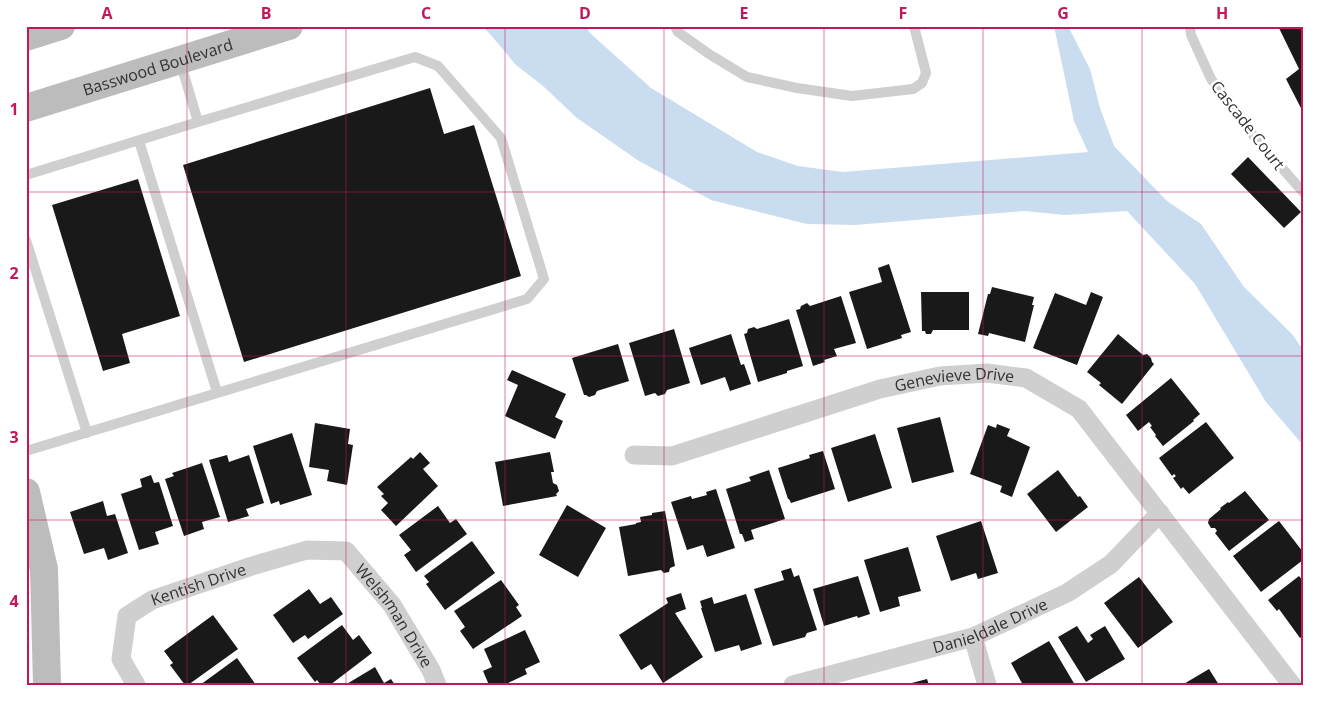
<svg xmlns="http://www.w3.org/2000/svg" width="1329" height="711" font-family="'Open Sans',sans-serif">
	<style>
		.water { fill: #cadcf0 }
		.building { fill: #191919 }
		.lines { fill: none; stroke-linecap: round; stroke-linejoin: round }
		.lane { stroke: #cfcfcf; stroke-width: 10 }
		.street { stroke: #cfcfcf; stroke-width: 19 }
		.secondary { stroke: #bcbcbc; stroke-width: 28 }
		.grid { fill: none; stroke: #c2185b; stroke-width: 1; stroke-opacity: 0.55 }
		.labels { text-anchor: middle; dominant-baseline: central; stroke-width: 5; stroke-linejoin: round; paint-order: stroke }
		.street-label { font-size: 16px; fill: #323232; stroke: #fff }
		.neatline { fill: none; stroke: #c2185b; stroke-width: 2 }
		.grid-label { font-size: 16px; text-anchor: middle; font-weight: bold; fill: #c2185b }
	</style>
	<rect width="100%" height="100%" fill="#fff"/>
	<path class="water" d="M482,26h104l4,7 61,55 106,64 41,14 45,6 245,-20 -14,-31 -20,-95h15l2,6 19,37 10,39 14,38 53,55 34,23 43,63 48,47 11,16v95l-37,-43 -71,-118 -68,-73 -62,4 -41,-4 -169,14 -48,-1 -96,-24 -72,-39 -62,-43 -34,-32 -27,-21 -26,-31z"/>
	<path class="building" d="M1278,26h25v86l-17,-33 13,-10z
		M430,88l14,46 30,-9 47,151 -277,86 -61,-197z
		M1248,157l53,55 -17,16 -53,-54z
		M138,179l42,137 -58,18 8,29 -27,8 -51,-166z
		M889,264l22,68 -10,3 1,3 -35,11 -18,-57 33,-10 -4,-14z
		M992,287l42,10 -2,8h2l-9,37 -36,-9 -1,3 -10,-2 10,-40h2z
		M921,292h48v38h-36l-2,4h-5l-1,-3h-3z
		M1091,292l12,5 -26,68 -44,-17 22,-55 31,12z
		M841,296l15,47 -22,6 3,7 -13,4 1,2 -12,4 -17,-56 4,-1 1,-3 6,-3 3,3z
		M789,319l14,47 -16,5v2l-29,9 -14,-48 3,-1 1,-4 6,-2 3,2z
		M674,329l16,54 -23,7 -2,4 -7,2 -3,-3 -10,3 -16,-53z
		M731,334l10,31 3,-1 7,20 -21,7 -5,-14 -24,8 -12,-37z
		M1118,334l25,21 4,-1 4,4 1,4 2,2 -32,40 -23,-19 2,-2 -14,-11z
		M618,344l11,37 -32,10 -2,4 -6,2 -3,-2h-2l-12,-37z
		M512,370l54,24 -11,23 8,4 -8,18 -50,-23 13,-31 -11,-5z
		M1171,378l29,36 -7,6 1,1 -31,25 -8,-10 1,-1 -6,-8 2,-1 -3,-4 -11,9 -12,-16z
		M940,417l14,55 -42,11 -15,-55z
		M1206,422l28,36 -45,36 -6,-7 -2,2 -8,-11 3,-2 -2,-2 -2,2 -13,-18z
		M315,423l35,6 -2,15 5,1 -6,40 -20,-4 2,-11 -20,-3z
		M997,424l13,5 -3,7 23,11 -18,50 -12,-5 2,-6 -32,-12 18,-49 8,3z
		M292,433l20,62 -32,10 -1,-4 -8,3 -18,-58z
		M875,434l17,54 -44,14 -17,-54z
		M823,451l12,38 -44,14 -2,-4h-1l-10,-31 32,-10 -1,-3z
		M420,452l10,11 -7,6 15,17 -42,40 -15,-16 7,-7 -7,-7 3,-2 -7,-7 34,-30 2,2z
		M550,452l4,20h-3l2,11 4,2 2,6 -3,3 1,2 -54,10 -8,-44z
		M227,455l2,7 20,-7 15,48 -18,6 3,7 -21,6 -19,-62z
		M202,463l18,54 -18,5 2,7 -20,7 -19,-57 9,-3 -2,-3z
		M769,470l16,49 -34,11 3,9 -9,3 -3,-8h-2l-14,-45 25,-8 -2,-4z
		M1058,470l20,27 2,-1 8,11 -32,25 -29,-38z
		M151,475l3,8 5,-1 14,44 -18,6 4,12 -20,6 -18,-56 21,-7 -2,-8z
		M716,489l19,59 -28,9 -4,-12 -16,5 -16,-48 20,-6 1,3 15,-4 -1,-3z
		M1245,491l24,29 -40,31 -14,-18 2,-2 -2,-3h-4l-3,-5 1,-4 12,-10 -1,-1 8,-6 1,1z
		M103,501l4,15 8,-2 13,39 -20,7 -4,-12 -20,6 -14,-42z
		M567,505l39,23 -28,49 -39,-22z
		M438,506l12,17 6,-4 11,15 -51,38 -12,-17 7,-5 -12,-15z
		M665,511l10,55 -5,2 -1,4 -5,1 -3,-3 -33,6 -9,-49 17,-3v-1l5,-1 -1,-5 12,-2v-2z
		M981,521l17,52 -20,6 -2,-6 -25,8 -15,-45z
		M1279,521l24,31v8l-42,32 -28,-36z
		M472,541l23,32 -50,37 -19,-26 3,-2 -5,-6z
		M908,547l13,44 -23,6 2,9 -20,6 -16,-52z
		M791,568l3,9 5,-2 18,55 -10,3 -2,4 -32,9 -19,-57 30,-9 -3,-9z
		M858,576l12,38 -12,4 -1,-2 -33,10 -11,-37z
		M1299,576l4,5v55l-3,2 -21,-29 -2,2 -9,-11z
		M1139,577l34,45 -35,26 -34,-45z
		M501,580l18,25 -3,2 6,9 -49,33 -13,-18 5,-4 -11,-16z
		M309,589l11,15 11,-7 12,17 -35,25 -3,-4 -12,8 -20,-28z
		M681,593l5,16 -11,4 28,44 -40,26 -12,-19 -10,6 -22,-35 49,-32 -2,-5z
		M746,594l16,50 -21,7 -2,-6 -24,7 -14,-44h1l-2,-7 12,-4 2,7z
		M213,615l25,34 -50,36h-3l-15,-20 3,-2 -9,-12z
		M342,625l11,15 6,-5 13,18 -42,32h-9l-4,-5 -2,2 -18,-24z
		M1077,626l11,17 5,-4 -3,-4 15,-9 20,33 -39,23 -28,-45z
		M525,630l15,32 -15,7 2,5 -23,11h-15l-6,-14 9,-4 -8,-18z
		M1049,641l26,44h-52l-12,-22z
		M237,658l19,27h-56z
		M375,667l9,16 7,-4 4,6h-50z
		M1209,669l10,16h-37z
		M927,679l2,6h-21v-1z"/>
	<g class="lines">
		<path class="lane" d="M675,26l3,6 31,22 38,23 50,11 55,8 61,-7 9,-6 4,-10 -12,-47
			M1190,26l1,9 20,44 42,56 50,57
			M139,141l78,251
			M26,175l172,-53
			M26,240l61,193
			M26,451l501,-152 17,-20 -43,-141 -63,-72 -23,-9 -217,65 -18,-61"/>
		<g class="street">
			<path id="s1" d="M634,455l38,1 208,-67 60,-13 47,-3 39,5 53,31 213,276"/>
			<path d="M973,637l14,48"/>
			<path id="s2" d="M136,685l-15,-26 6,-43 25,-16 100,-34 55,-16 39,1 46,54 39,65 6,15"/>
			<path id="s3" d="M793,685l180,-48 94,-44 44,-29 49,-51"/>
		</g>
		<g class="secondary">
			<path d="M26,37l35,-11"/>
			<path id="s4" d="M26,108l263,-82"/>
			<path d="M26,492l18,77 3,116"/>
		</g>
	</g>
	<path class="grid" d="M187,26v659M346,26v659M505,26v659M664,26v659M824,26v659M983,26v659M1142,26v659M26,192h1277M26,356h1277M26,520h1277"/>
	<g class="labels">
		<g class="street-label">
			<text stroke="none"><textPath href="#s4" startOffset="138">Basswood Boulevard</textPath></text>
			<text transform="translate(1248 125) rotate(52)">Cascade Court</text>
			<text stroke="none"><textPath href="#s1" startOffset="332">Genevieve Drive</textPath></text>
			<text stroke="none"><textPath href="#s2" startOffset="152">Kentish Drive</textPath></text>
			<text stroke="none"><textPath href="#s2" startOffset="386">Welshman Drive</textPath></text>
			<text stroke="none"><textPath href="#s3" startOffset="206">Danieldale Drive</textPath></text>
		</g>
	</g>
	<rect width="1329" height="711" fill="none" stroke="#ffffff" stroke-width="55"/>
	<rect x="28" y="28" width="1274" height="656" class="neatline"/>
	<g class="grid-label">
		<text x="107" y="19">A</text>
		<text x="266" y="19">B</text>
		<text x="426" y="19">C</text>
		<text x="585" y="19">D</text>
		<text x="744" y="19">E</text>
		<text x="903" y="19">F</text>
		<text x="1063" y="19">G</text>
		<text x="1222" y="19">H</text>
		<text x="14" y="115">1</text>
		<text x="14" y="279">2</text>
		<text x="14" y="443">3</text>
		<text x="14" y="607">4</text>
	</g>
</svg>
